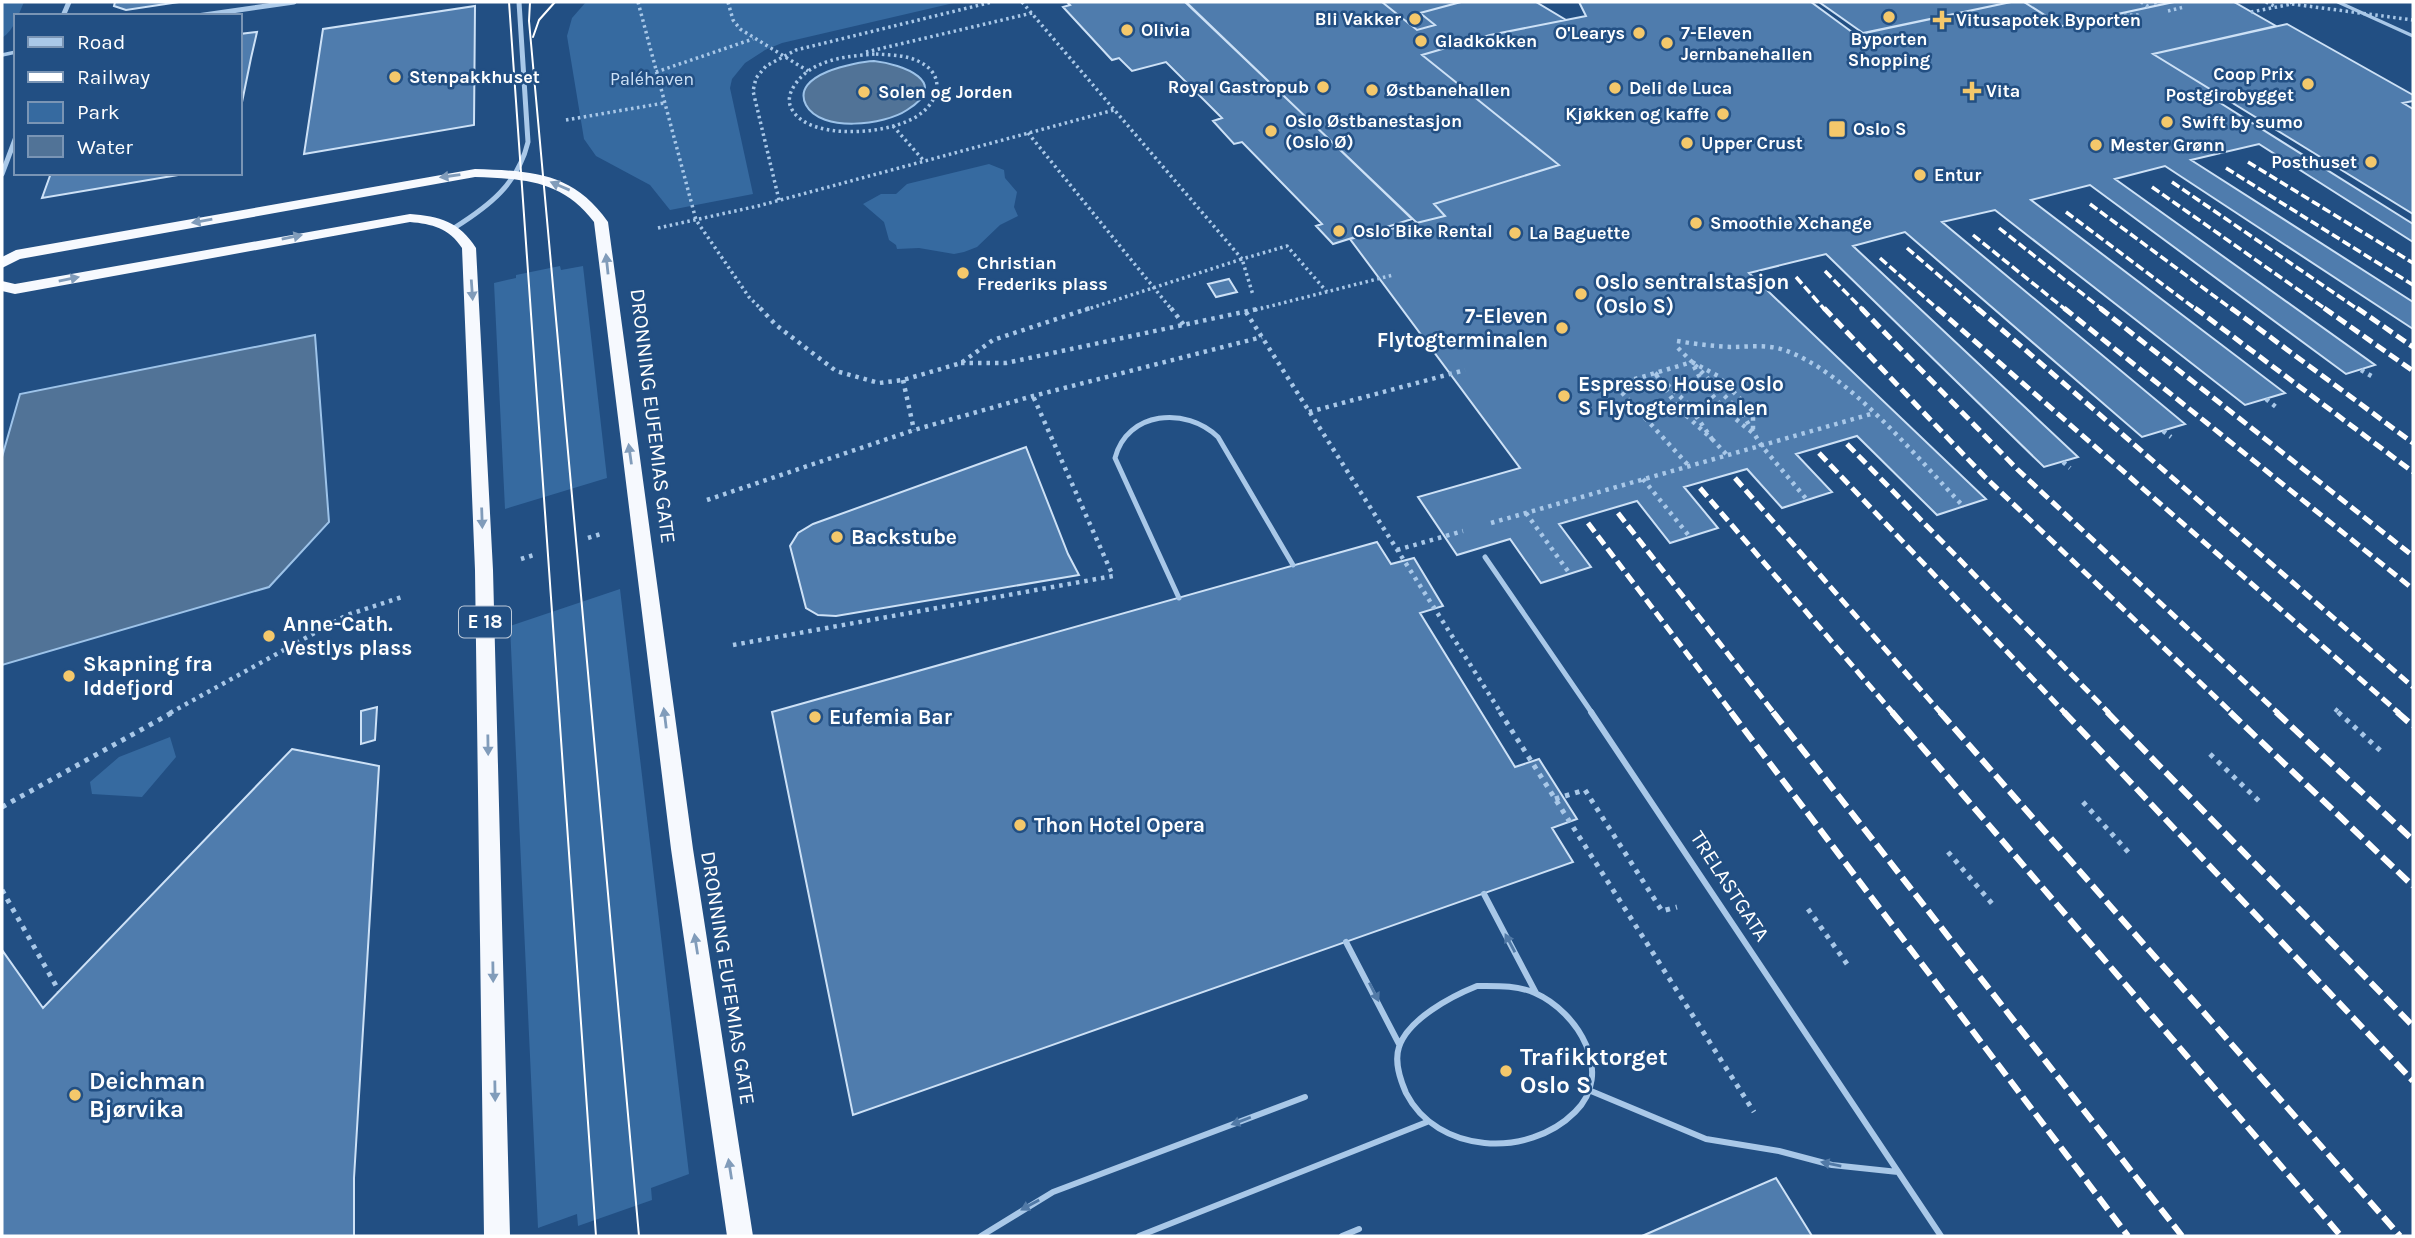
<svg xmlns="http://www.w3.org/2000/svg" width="2415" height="1238" font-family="Karla,sans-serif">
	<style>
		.green { fill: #366aa0 }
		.water { fill: #517397; stroke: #9dc3e9; stroke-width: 2 }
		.building { fill: #4f7cad; stroke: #cde1f6; stroke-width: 2 }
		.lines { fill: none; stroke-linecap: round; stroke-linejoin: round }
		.path-far2 { stroke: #a9c8e8; stroke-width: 3.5; stroke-dasharray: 2.5 3.5; stroke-linecap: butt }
		.path-far1 { stroke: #a9c8e8; stroke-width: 4.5; stroke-dasharray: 3.5 5; stroke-linecap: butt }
		.path { stroke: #a9c8e8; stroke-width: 5; stroke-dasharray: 4.5 6; stroke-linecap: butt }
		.service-far2 { stroke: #a9c8e8; stroke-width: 3.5 }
		.service-far1 { stroke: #a9c8e8; stroke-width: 5 }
		.service { stroke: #a9c8e8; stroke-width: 6 }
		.minor { stroke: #a9c8e8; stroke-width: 5 }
		.trunk { fill: #f6f9fe; fill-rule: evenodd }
		.tram { stroke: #fff; stroke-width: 2 }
		.rail-far2 { stroke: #fff; stroke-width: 3.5; stroke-dasharray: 9 3.5; stroke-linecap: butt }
		.rail-far1 { stroke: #fff; stroke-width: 5; stroke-dasharray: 11 5; stroke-linecap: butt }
		.rail { stroke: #fff; stroke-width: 6; stroke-dasharray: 15 6; stroke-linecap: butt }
		.path-bridge { stroke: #a9c8e8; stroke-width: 3.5; stroke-dasharray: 2.5 3.5; stroke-linecap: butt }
		.oneway { fill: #819cba }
		.oneway2 { fill: #5179a6 }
		.poi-dot { fill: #f4c86b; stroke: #224f83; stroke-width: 2.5 }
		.labels { text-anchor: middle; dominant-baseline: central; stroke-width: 5; stroke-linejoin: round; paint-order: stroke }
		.far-poi-label { font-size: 18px; font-weight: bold; fill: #fff; stroke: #224f83; text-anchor: start }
		.far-park-label { font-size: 18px; fill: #cde1f6; stroke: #224f83 }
		.shield { fill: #224f83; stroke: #bdcada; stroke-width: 2 }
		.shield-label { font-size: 19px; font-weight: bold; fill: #fff }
		.poi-label { font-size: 21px; font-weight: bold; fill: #fff; stroke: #224f83; text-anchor: start }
		.street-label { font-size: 21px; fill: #fff; stroke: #224f83 }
		.near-poi-label { font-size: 24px; font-weight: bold; fill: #fff; stroke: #224f83; text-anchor: start }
	</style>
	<rect width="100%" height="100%" fill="#224f83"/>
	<path class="green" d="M2,2h22c-6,13 -9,27 -22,36z
		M586,2h372l-176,41 -17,7 -20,13 -13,16 -2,9 23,106 -83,16 -20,-25 -54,-29 -12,-17 -17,-103 5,-18z
		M989,164l15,6 1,8 12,14 -3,15 4,9 -18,9 -23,22 -13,5 -10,2 -35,-6 -22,1 -1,-4 -7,-5 -5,-18 -21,-18 18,-10h15l11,-10z
		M560,266l1,4 22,-4 24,212 -102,31 -11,-226 22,-5v-3z
		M620,589l69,585 -38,14 1,12 -74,26 -1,-12 -39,14 -28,-602z
		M170,737l6,20 -34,40 -50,-3 -2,-12 29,-25z"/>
	<path class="water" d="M874,61c28,3 78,21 33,49 -22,15 -86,23 -101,-5 -16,-31 50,-43 68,-44z
		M315,335l14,187 -60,65 -267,78v-208l18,-63z"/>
	<path class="building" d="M115,2h64l-53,8 -12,-4z
		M1067,2h119l226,217 -79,25 -17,-18 6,-2 -80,-82 -8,2 -21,-23 9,-3 -56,-56 -34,9 -13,-13 -7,2 -49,-53 7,-2z
		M1185,2h351l30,18 -76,15 -68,20 137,110 -125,39 11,12 -28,7z
		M1382,2h79l-41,11 15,12 -18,5z
		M1579,2h232l45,33 155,-33h13l38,24 111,-24h61l42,24 -123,28 70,43 -9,2 199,125v18l-154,-98 -68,16 222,142v27l-248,-163 -50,13 260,186 -29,9 -256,-189 -59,15 254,193 -40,12 -250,-195 -53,12 243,202 -43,13 -237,-205 -52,14 225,211 -34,10 -218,-213 -77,19 237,226 -49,16 -80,-79 -61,18 36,38 -50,16 -35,-39 -63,18 34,41 -48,15 -33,-42 -78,23 32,43 -50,16 -31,-44 -53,16 -39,-58 102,-29 -170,-229 95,-23 -11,-12 125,-39 -137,-110 68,-20 96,-19z
		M1819,2h192l-148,31z
		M2024,2h150l-112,24z
		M475,6l-1,119 -170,29 19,-125z
		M2287,24l126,71v6l-10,2 10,6v105l-260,-160z
		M257,32l-6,26 -11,54v-78z
		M51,173h139l-148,25z
		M1229,279l8,13 -21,5 -8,-13z
		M1026,447l42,107 11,21 -243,41 -18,-1 -12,-7 -16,-62 8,-13 15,-9z
		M1377,542l14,22 23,-6 29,48 -23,7 95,154 24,-8 38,60 -25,9 21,34 -720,253 -81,-403z
		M377,707l-2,33 -14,4v-33z
		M292,749l87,17 -25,412v58h-352v-286l41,58z
		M1776,1178l36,58h-170l23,-10z"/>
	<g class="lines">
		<path class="path-far2" d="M638,2l58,218 53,77 13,13
			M728,2l5,18 7,9 68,42
			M1022,2l220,257 45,-13 40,46
			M2141,2l8,5
			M2266,2l10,5
			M2154,3l4,-1
			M2168,11l16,-4
			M2251,12l41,-8 -1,-2
			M2118,15h22
			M2076,19l11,5
			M866,52l166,-39
			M876,54c14,1 30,1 42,7 30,14 21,43 -4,57 -23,12 -52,15 -78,13 -15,-2 -34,-6 -43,-20 -6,-8 -4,-17 1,-25 17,-27 53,-30 82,-32z
			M656,72l97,-33
			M566,120l98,-17
			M893,126l31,35
			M1028,133l144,177
			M779,200l-26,-109 3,-13 10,-12 30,-16 196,-48
			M658,228l100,-22 356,-96
			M1085,310l157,-51 11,36
			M1255,310l138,-35"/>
		<path class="path-far1" d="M760,308l16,17 60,46 43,12 24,-3 58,-17 32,-23 97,-32
			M1171,308l13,17
			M1246,312l255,401
			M1677,341c18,3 35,5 53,6 17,0 37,-3 54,3 64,22 133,108 180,157
			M1678,348l14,14 -77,23 74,81
			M1692,362l26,14 35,36v21c-26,-20 -48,-41 -61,-71z
			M961,363h45l256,-55
			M1695,365l48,50 18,30 47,56
			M2361,370l12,7
			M1655,373l32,30 25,36 -33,-30z
			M903,380l11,50
			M2266,399l10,8
			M1309,412l156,-42
			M2163,431l8,6
			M1712,439l15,16
			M2063,462l7,6
			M1643,479l47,58
			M707,500l207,-70 119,-34 229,-59
			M1526,513l44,61
			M1491,523l380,-109
			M588,538l13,-4
			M1397,550l66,-19
			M521,559l13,-4
			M733,645l380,-69 -80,-180
			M2335,709l5,4
			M170,713l177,-98 58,-19"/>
		<path class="path" d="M1500,712l254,400
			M2338,712l45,41
			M2210,754l51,49
			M1555,799l30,-9 77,121 15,-4
			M2083,802l46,51
			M2,807l171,-95
			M1948,852l46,54
			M2,890l57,101
			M1808,909l39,55"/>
		<path class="service-far2" d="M2338,2l75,34
			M2,55l14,-3"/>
		<path class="service-far1" d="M1485,557l107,156
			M1179,598l-64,-140c12,-47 71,-52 103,-21l75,128"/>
		<path class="service" d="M1591,712l350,524
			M1484,894l52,99
			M1346,942l53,102
			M1477,986c19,0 40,-1 58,7 43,19 80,80 40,119 -47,47 -138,42 -169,-19 -6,-14 -12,-31 -7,-46 9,-28 53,-51 78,-61z
			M1591,1091l115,48 73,12 53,14 66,7
			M981,1236l72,-44 252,-95
			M1139,1236l288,-114
			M1342,1236l17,-7"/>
		<path class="minor" d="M63,16l6,-14
			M197,16l97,-14
			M2,174l14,-37
			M454,228c35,-22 64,-44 74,-86l-9,-140"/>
		<path class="trunk" d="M475,169c57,2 98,3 133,53l85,627 60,387h-26l-56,-387 -77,-627c-32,-42 -70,-43 -119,-45l-455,82 -18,9v-11l14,-7z
			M410,214c29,2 50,8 66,34l17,322 17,666h-26l-9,-666 -13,-322c-13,-20 -30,-24 -52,-26l-395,72 -13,-3v-10l13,3z"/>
		<path class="tram" d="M509,2l87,1234
			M530,2l-1,19 110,1215
			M533,37l6,-17 16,-18"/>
		<path class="rail-far2" d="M2248,162l165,101
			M2226,168l187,117
			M2172,182l187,128
			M2152,187l175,123
			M2090,204l143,106
			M2066,212l131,98
			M1999,228l104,82
			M1973,235l93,75
			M1907,248l72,62
			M1880,258l59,52
			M1825,271l38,39
			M1796,277l29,33"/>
		<path class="rail-far1" d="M1824,308l160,168 248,237
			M1861,308l156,161 261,244
			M1937,308l462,405
			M1977,308l436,379
			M2064,308l349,281
			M2100,308l313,248
			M2195,308l218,164
			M2231,308l182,135
			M2324,308l89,63
			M2357,308l56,39
			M1847,444l262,269
			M1819,453l246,260
			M1735,478l206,235
			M1700,488l193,225
			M1618,513l156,200
			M1588,523l144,190"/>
		<path class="rail" d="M1731,712l397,524
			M1773,712l409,524
			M1892,712l449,524
			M1940,712l460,524
			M2064,712l349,369
			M2107,712l306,314
			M2230,712l183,174
			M2276,712l137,128
			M2397,712l16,14"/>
		<path class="path-bridge" d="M2292,4l121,16"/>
	</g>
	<defs><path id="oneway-solid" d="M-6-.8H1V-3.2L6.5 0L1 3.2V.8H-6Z" transform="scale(1.75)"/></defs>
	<g class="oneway">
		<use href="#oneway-solid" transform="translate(450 176) rotate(172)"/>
		<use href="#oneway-solid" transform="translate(560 186) rotate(-157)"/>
		<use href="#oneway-solid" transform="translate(202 221) rotate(170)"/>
		<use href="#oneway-solid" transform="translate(292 237) rotate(-11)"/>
		<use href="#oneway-solid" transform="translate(607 264) rotate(-96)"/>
		<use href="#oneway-solid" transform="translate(69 279) rotate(-11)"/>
		<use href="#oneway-solid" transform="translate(472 290) rotate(86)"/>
		<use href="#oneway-solid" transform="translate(630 454) rotate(-98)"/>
		<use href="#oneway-solid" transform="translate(482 518) rotate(88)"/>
		<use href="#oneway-solid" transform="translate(665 718) rotate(-97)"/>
		<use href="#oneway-solid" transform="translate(488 745) rotate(89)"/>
		<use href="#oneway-solid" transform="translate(696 944) rotate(-99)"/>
		<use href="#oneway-solid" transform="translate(493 972) rotate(89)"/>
		<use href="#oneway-solid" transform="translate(495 1091) rotate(89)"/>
		<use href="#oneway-solid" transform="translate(730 1169) rotate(-99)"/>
	</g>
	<g class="oneway2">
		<use href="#oneway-solid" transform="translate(1510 943) rotate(-118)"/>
		<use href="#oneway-solid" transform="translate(1374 992) rotate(63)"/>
		<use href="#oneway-solid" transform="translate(1241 1121) rotate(159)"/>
		<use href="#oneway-solid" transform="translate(1831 1164) rotate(-169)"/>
		<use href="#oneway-solid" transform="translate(1030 1205) rotate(151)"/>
	</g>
	<g class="poi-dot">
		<circle cx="1889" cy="17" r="7"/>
		<circle cx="1415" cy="19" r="7"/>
		<path d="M1938.5 9.5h7v7h7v7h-7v7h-7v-7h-7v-7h7z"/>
		<circle cx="1127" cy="30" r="7"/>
		<circle cx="1639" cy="33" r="7"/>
		<circle cx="1421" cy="41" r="7"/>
		<circle cx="1667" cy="43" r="7"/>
		<circle cx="395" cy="77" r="7"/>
		<circle cx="2308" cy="84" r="7"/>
		<circle cx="1323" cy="87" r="7"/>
		<circle cx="1615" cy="88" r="7"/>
		<circle cx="1372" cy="90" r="7"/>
		<path d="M1968.5 80.5h7v7h7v7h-7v7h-7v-7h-7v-7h7z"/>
		<circle cx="864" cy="92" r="7"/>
		<circle cx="1723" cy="114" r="7"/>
		<circle cx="2167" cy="122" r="7"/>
		<rect x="1828" y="120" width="18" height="18" rx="3.5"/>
		<circle cx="1271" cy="131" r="7"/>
		<circle cx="1687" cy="143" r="7"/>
		<circle cx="2096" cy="145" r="7"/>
		<circle cx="2371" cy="162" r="7"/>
		<circle cx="1920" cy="175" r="7"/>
		<circle cx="1696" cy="223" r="7"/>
		<circle cx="1339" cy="231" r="7"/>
		<circle cx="1515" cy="233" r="7"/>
		<circle cx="963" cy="273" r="7"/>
		<circle cx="1581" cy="294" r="7"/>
		<circle cx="1562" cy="328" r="7"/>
		<circle cx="1564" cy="396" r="7"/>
		<circle cx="837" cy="537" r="7"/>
		<circle cx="269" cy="636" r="7"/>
		<circle cx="69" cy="676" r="7"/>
		<circle cx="815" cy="717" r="7"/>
		<circle cx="1020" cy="825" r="7"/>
		<circle cx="1506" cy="1071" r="7"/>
		<circle cx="75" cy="1095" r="7"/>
	</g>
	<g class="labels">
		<g class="far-poi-label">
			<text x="1401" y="19" text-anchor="end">Bli Vakker</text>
			<text x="1956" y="20">Vitusapotek Byporten</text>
			<text x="1141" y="30">Olivia</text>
			<text x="1625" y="33" text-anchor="end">O'Learys</text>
			<text x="1681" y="33">7-Eleven<tspan x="1681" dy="21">Jernbanehallen</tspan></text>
			<text x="1889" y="39" text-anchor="middle">Byporten<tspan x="1889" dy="21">Shopping</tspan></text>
			<text x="1435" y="41">Gladkokken</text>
			<text x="2294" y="74" text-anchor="end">Coop Prix<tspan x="2294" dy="21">Postgirobygget</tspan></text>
			<text x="409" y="77">Stenpakkhuset</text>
			<text x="1309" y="87" text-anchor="end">Royal Gastropub</text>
			<text x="1629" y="88">Deli de Luca</text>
			<text x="1386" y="90">Østbanehallen</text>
			<text x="1986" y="91">Vita</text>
			<text x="878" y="92">Solen og Jorden</text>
			<text x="1709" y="114" text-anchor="end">Kjøkken og kaffe</text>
			<text x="1285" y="121">Oslo Østbanestasjon<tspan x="1285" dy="21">(Oslo Ø)</tspan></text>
			<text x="2181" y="122">Swift by sumo</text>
			<text x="1853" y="129">Oslo S</text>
			<text x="1701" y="143">Upper Crust</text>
			<text x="2110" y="145">Mester Grønn</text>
			<text x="2357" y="162" text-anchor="end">Posthuset</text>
			<text x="1934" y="175">Entur</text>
			<text x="1710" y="223">Smoothie Xchange</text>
			<text x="1353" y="231">Oslo Bike Rental</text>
			<text x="1529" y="233">La Baguette</text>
			<text x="977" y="263">Christian<tspan x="977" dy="21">Frederiks plass</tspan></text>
		</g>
		<g class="far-park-label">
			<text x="652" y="79">Paléhaven</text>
		</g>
		<rect class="shield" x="459" y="606.5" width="52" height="31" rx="5"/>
		<g class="shield-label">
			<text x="485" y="622">E 18</text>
		</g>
		<g class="poi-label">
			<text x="1595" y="282">Oslo sentralstasjon<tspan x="1595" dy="24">(Oslo S)</tspan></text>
			<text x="1548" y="316" text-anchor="end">7-Eleven<tspan x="1548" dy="24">Flytogterminalen</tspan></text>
			<text x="1578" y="384">Espresso House Oslo<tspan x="1578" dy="24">S Flytogterminalen</tspan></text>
			<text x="851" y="537">Backstube</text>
			<text x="283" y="624">Anne-Cath.<tspan x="283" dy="24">Vestlys plass</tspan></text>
			<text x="83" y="664">Skapning fra<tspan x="83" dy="24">Iddefjord</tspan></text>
			<text x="829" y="717">Eufemia Bar</text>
			<text x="1034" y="825">Thon Hotel Opera</text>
		</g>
		<g class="street-label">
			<text transform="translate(653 416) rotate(83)">DRONNING EUFEMIAS GATE</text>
			<text transform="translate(1730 886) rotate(57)">TRELASTGATA</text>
			<text transform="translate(728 978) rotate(81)">DRONNING EUFEMIAS GATE</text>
		</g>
		<g class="near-poi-label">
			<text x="1520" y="1057">Trafikktorget<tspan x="1520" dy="28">Oslo S</tspan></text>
			<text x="89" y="1081">Deichman<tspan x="89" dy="28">Bjørvika</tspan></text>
		</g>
	</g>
	<rect width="2415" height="1238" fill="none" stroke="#ffffff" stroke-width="7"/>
	<rect x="14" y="14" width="228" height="161" fill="#224f83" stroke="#7a95b5" stroke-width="2"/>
	<rect x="28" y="37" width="35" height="10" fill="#a9c8e8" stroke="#7a95b5" stroke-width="2"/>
	<text x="77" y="49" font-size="21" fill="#ffffff">Road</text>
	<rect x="28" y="72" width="35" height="10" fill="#ffffff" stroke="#7a95b5" stroke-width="2"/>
	<text x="77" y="84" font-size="21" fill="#ffffff">Railway</text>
	<rect x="28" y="102" width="35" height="21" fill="#366aa0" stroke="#7a95b5" stroke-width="2"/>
	<text x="77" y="119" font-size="21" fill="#ffffff">Park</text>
	<rect x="28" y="136" width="35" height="21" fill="#517397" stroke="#7a95b5" stroke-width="2"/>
	<text x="77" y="154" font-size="21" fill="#ffffff">Water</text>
</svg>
